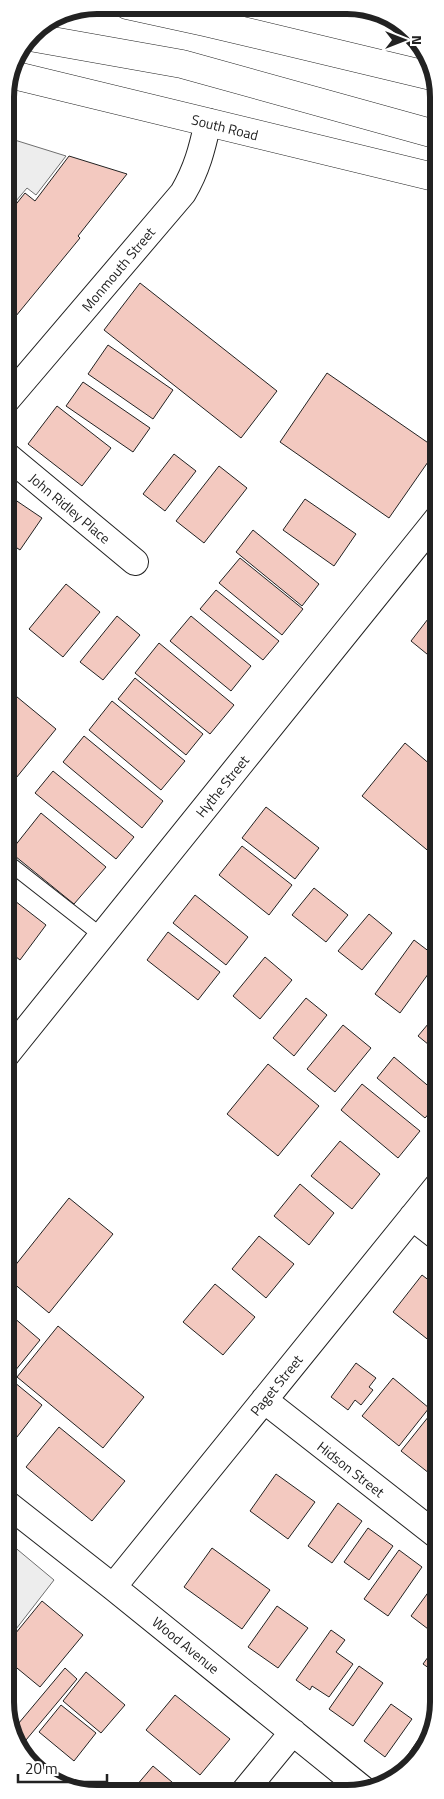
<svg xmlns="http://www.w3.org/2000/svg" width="444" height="1799" font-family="'Titillium Web',sans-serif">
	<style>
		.parking { fill: #ededed; stroke: #6f6f6f }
		.building { fill: #f3c9c0; stroke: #222 }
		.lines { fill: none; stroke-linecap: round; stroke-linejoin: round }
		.service-casing { stroke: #222; stroke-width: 16 }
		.minor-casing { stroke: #222; stroke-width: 28 }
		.primary-casing { stroke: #222; stroke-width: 29 }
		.motorway-casing { stroke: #222; stroke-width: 29 }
		.service { stroke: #fff; stroke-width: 14 }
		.minor { stroke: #fff; stroke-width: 26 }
		.primary { stroke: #fff; stroke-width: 28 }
		.motorway { stroke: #fff; stroke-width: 28 }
		.fence { stroke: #222; stroke-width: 1; stroke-dasharray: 6 2.5; stroke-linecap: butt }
		.labels { text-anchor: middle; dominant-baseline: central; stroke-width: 4; stroke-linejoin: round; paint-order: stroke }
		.street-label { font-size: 14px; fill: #222; stroke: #fff }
		.rim { fill: none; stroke: #222; stroke-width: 6 }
	</style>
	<rect width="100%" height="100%" fill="#fff"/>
	<path class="parking" d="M5,137l61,19 -30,39 -9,-7 -22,26z
		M6,1540l48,40 -48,62z"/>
	<path class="building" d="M69,156l58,18 -49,62 2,2 -69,84 -6,-5v-99l20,-25 10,8z
		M140,283l137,108 -36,47 -137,-108z
		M108,345l65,45 -20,29 -65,-45z
		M327,373l110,76 -48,69 -109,-76z
		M83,382l67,46 -17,24 -67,-46z
		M57,406l54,42 -29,38 -54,-42z
		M174,454l22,17 -31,40 -22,-17z
		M219,466l28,22 -43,55 -28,-22z
		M5,493l37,25 -22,32 -15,-10z
		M305,499l51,35 -22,32 -51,-36z
		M253,530l66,54 -17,22 -66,-54z
		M240,558l63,51 -21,26 -63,-52z
		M66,584l34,28 -37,45 -34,-28z
		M216,590l63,51 -16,19 -63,-51z
		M438,606v57l-27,-22z
		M117,616l23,19 -37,45 -23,-18z
		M191,616l60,50 -20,25 -61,-50z
		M159,643l75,62 -24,29 -75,-61z
		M135,678l68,56 -17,21 -68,-56z
		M11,692l45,37 -44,54 -7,-6v-78z
		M112,701l73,60 -24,29 -72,-60z
		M84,736l79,65 -21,27 -79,-66z
		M405,743l33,28v75l-6,8 -70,-58z
		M53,771l81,66 -18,22 -81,-66z
		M266,807l53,41 -24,31 -53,-41z
		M41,813l65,54 -32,37 -64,-52z
		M242,846l50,39 -23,30 -50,-40z
		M314,888l34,27 -22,27 -34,-27z
		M6,894l40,31 -26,35 -14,-11z
		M195,895l53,42 -22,28 -53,-42z
		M369,914l23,19 -30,37 -24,-19z
		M168,932l52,40 -22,28 -51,-40z
		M414,940l25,19 -39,54 -25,-19z
		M265,957l27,23 -32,39 -27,-23z
		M306,998l21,17 -33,41 -21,-18z
		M439,1011v42l-21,-17z
		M343,1025l28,23 -36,44 -28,-23z
		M394,1057l45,38v7l-14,16 -48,-40z
		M268,1064l51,42 -41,50 -51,-42z
		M362,1084l58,47 -22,27 -57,-48z
		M340,1141l40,33 -28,35 -41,-33z
		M300,1184l34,29 -25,32 -35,-29z
		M69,1198l44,36 -64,79 -43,-36z
		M259,1236l35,28 -28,34 -34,-29z
		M422,1275l17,13v44l-8,10 -38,-30z
		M215,1284l40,33 -32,38 -40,-33z
		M6,1311l34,29 -34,42z
		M58,1326l86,71 -41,51 -86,-71z
		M356,1363l20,15 -7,9 4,3 -12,15 -6,-5 -7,10 -17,-13z
		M393,1378l36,30 -30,38 -37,-30z
		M14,1382l28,23 -36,46v-60z
		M433,1411l6,5v65l-38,-30z
		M59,1427l66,54 -33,40 -66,-54z
		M276,1474l39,28 -27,37 -38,-28z
		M338,1503l24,18 -30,42 -24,-17z
		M368,1528l25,18 -24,34 -25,-18z
		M212,1548l58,42 -28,39 -58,-42z
		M399,1550l23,17 -34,49 -24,-17z
		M435,1583l4,2v38l-7,9 -21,-16z
		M42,1601l41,34 -43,52 -34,-28v-14z
		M277,1606l31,22 -30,40 -30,-21z
		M331,1630l14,10 -9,12 17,12 -24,33 -17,-11 -2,4 -14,-10z
		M439,1642v33l-16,-11z
		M359,1666l24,17 -30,43 -24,-17z
		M65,1668l12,11 -56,67 -8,-16z
		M86,1672l39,33 -24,28 -38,-32z
		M175,1695l55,44 -30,36 -54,-45z
		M391,1704l21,15 -27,38 -21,-16z
		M61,1705l35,28 -22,28 -35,-29z
		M425,1730l3,3 -12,30 -11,6 -5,-3z
		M153,1766l32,27 -54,-1z"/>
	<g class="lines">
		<g class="service-casing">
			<path id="service" d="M5,860l97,76"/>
		</g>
		<g class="minor-casing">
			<path id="minor" d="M5,402l178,-209c14,-24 19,-44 25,-71
				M5,454l130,108
				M6,1055l432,-537
				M412,1217l27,21
				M264,1400l175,137
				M6,1503l107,84 251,203
				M113,1587l326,-403
				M243,1793l50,-61"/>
		</g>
		<g class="primary-casing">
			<path id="primary" d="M13,75l425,103"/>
		</g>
		<g class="motorway-casing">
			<path id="motorway" d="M127,5l78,17 230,55
				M30,37l152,27 256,71"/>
		</g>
		<use href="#service" class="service"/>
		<use href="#minor" class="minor"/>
		<use href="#primary" class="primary"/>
		<use href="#motorway" class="motorway"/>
		<path class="fence" d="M25,1753l38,30"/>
	</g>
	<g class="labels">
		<g class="street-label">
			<text transform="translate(225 127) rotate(14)">South Road</text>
			<text transform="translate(118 269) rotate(-50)">Monmouth Street</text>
			<text transform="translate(70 508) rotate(40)">John Ridley Place</text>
			<text transform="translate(222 786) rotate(-51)">Hythe Street</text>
			<text transform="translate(276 1385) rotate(-51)">Paget Street</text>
			<text transform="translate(351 1469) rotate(38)">Hidson Street</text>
			<text transform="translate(186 1645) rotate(39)">Wood Avenue</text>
		</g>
	</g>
	<path d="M0 0H444V1799H0ZM97 14H347A83 83 0 0 1 430 97V1702A83 83 0 0 1 347 1785H97A83 83 0 0 1 14 1702V97A83 83 0 0 1 97 14Z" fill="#fff" fill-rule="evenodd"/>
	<path class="rim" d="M97 14H347A83 83 0 0 1 430 97V1702A83 83 0 0 1 347 1785H97A83 83 0 0 1 14 1702V97A83 83 0 0 1 97 14Z"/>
	<g transform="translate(404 40) rotate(90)" stroke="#ffffff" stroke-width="4" paint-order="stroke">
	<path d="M0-4L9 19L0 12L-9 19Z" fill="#222222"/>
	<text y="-8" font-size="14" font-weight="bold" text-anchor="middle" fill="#222222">N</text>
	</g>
	<path d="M18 1774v8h89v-8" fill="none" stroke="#222222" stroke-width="2.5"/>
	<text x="25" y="1774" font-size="15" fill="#222222" stroke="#ffffff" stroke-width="4" paint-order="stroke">20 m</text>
</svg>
